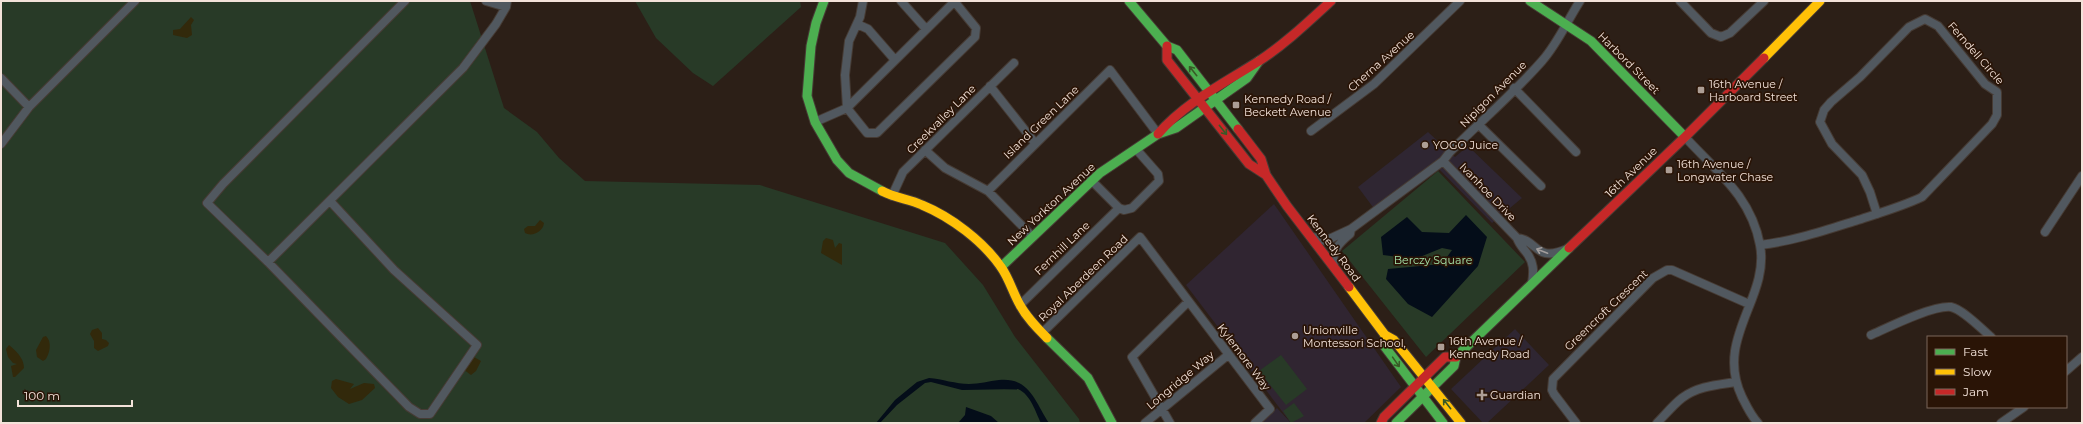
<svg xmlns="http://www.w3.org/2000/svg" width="2083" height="424" font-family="Montserrat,sans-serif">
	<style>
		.commercial { fill: #2f2632 }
		.education { fill: #302531 }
		.green { fill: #283a27 }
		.sand { fill: #32290b }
		.water { fill: #040d19 }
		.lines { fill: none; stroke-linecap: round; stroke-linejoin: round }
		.street-casing { stroke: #463b34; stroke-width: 10 }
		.fast-casing { stroke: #463b34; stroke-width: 11 }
		.slow-casing { stroke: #463b34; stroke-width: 11 }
		.jam-casing { stroke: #463b34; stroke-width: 11 }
		.street { stroke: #51585f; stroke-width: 8 }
		.fast { stroke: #4caf50; stroke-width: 9 }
		.slow { stroke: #ffc107; stroke-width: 9 }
		.jam { stroke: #c62828; stroke-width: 9 }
		.oneway { stroke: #395a27 }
		.oneway2 { stroke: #a29d9c }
		.poi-dot { fill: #ad9e95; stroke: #2a1406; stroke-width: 1.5 }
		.labels { text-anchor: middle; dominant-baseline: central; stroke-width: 3.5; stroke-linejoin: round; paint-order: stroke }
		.street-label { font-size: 11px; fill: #f3e2d9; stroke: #2a1406 }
		.poi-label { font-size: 11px; fill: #f3e2d9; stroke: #2a1406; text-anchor: start }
		.park-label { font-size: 11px; fill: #a5e4ac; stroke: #2a1406 }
	</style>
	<rect width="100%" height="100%" fill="#2c1f17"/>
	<path class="commercial" d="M1428,132l27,25 13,-11 54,52 -30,25 -54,-55 -60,46 -20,-27z
		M1515,329l34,36 -62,58h-4l-32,-34z
		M1277,408l14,15h-30z"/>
	<path class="education" d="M1274,204l127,183 -37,36h-73l-105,-138z"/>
	<path class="green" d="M1,1h469l34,107 33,24 22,26 26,23 175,4 185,58 38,42 32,52 64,82 1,4h-1079z
		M635,1h165l1,6 -88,79 -20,-13 -37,-35z
		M1438,171l87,91 -99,95 -84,-106z
		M1281,355l26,34 -21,16 -27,-34z
		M1294,403l10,13 -13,7 -8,-12z"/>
	<path class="sand" d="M191,17l3,3 -3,5 1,10 -5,3 -14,-3v-5l7,-1z
		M540,220l4,3c-1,9 -12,14 -19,10l-1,-4 4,-3h7z
		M826,238l7,2 2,8 4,-5 3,1v21l-21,-12 2,-12z
		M98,328l4,5v6l4,1 3,3 -1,3 -10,5 -4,-3v-7l-4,-7 2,-4z
		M46,336c6,6 4,16 0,23l-3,2 -6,-4 -1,-7 7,-13z
		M9,345c7,6 15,13 15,23l-9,9h-2l-2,-11 6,-2 -4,-1 -5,-6 -2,-8z
		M474,357l7,4 -5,10 -5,4 -8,-6 6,-4z
		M336,379l18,5 -4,5 14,-6 10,1 1,4 -13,12 -13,4 -11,-7 -7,-9 1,-7z"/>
	<path class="water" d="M1466,215l21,22 -9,29 -46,51 -24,-13 -22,-25 2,-10 54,-5 10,-14 -10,-2 -27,11 -32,-4 -2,-18 26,-20 15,15 27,1z
		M929,378c13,1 27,6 40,6 10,0 20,-3 30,-4 31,-3 36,22 50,43h-8c-6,-12 -10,-28 -23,-34l-56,1 -31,-8 -6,1 -28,22 -17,18h-4l19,-23 22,-18z
		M966,407l25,9 8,7h-41l7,-8z"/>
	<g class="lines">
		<g class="street-casing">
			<path id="street" d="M405,1l-182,183 -16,19 61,59 195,-194 33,-44 10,-17
				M486,1l20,6 1,-6
				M863,1l-3,16 -11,24 -4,34 2,33 20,25h10l98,-96 1,-9 -22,-27
				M901,1l25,28
				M1680,1l31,32 10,4 9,-4 34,-32
				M857,24l11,5 27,31
				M1,78l28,29
				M990,86l45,57
				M1514,88l62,64
				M815,122l32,-14 107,-106
				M1478,124l63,62
				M1311,131l63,-47 86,-83
				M1685,137c31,34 66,59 75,108 10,53 -46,93 -18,152 5,10 9,19 16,26
				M1,144l28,-37 106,-106
				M925,150l20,18 43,23 45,46
				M1443,161l74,77c2,6 5,9 9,14 8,10 8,19 6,31
				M1091,180l28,28 5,2 8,-2 27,-27 -1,-7 -22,-25
				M988,191l122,-121 48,64
				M892,196l11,-24 111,-109
				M2045,232l37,-56
				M1310,236l15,5 26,-12 92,-68 7,-9c30,-30 64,-59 92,-91 16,-18 25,-40 38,-60
				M1517,238c21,2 18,25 50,11
				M1760,245c34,-4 66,-15 98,-25 21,-7 43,-13 64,-23l70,-73 5,-9v-23l-12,-8 -47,-58 -13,-7 -16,8 -49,50 -29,25 -7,8 -4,12 12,22 30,31 8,17 7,22
				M268,262l141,145 11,7h10l47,-69 -83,-75 -64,-69
				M1334,267c-3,-16 4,-23 16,-33l1,-5
				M1020,305l99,-97
				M1042,333l98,-96 130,172 -15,14
				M1871,335c18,-8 62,-30 80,-28 11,2 31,22 40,30
				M2066,371l16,-14
				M1145,423l83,-68
				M1170,423l-38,-66 56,-55
				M1576,423l-22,-29 -2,-4 1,-11 100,-101 14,-8h5l77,34
				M1657,423c8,-8 16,-18 25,-25 16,-12 35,-13 54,-16
				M2001,423l23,-16"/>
		</g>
		<g class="fast-casing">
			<path id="fast" d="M824,1l-8,22 -5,23 -4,50 8,26 22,38 12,13 33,18
				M1129,1l38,45 10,4 61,79
				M1530,1l61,40 94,96
				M1001,267l99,-94 58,-39 18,-6 71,-50 12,-17
				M1385,335v12l58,76
				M1047,338l41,40 24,45
				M1396,423l58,-57 2,-9 113,-109"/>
		</g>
		<g class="slow-casing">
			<path id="slow" d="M1764,58l56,-57
				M882,191c13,7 27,8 40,14 29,12 61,36 79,62 8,11 12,26 19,38 7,13 17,23 27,33
				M1349,287l36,48 9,5 67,83"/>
		</g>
		<g class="jam-casing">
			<path id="jam" d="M1167,46v14l82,104 17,11
				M1238,129l23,30 5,16 21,31 62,81
				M1158,134c28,-32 65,-50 101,-73 26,-17 49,-39 72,-60
				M1569,248l116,-111 79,-79
				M1381,423l3,-6 61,-60h11"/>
		</g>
		<use href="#street" class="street"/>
		<use href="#fast" class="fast"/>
		<use href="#slow" class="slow"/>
		<use href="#jam" class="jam"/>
	</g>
	<defs><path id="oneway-shaft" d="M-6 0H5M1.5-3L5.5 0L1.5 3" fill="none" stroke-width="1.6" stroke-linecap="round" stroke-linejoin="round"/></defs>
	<g class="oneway">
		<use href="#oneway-shaft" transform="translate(1193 71) rotate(-129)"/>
		<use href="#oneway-shaft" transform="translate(1223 130) rotate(52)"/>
		<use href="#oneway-shaft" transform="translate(1396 362) rotate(55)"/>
		<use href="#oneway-shaft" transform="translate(1447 404) rotate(-128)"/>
	</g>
	<use class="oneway2" href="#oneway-shaft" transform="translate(1542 251) rotate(-159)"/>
	<g class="poi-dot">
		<rect x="1697" y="86" width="8" height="8" rx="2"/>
		<rect x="1232" y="101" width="8" height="8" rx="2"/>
		<circle cx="1425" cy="145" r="4"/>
		<rect x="1665" y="166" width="8" height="8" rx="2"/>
		<circle cx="1295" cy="336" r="4"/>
		<rect x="1437" y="343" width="8" height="8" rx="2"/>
		<path d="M1480 389h4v4h4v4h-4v4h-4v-4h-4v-4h4z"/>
	</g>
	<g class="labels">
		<g class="street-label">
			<text transform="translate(1976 53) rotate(49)">Ferndell Circle</text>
			<text transform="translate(1381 61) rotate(-42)">Cherna Avenue</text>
			<text transform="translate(1629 63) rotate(45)">Harbord Street</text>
			<text transform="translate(1493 94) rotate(-45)">Nipigon Avenue</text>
			<text transform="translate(941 119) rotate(-45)">Creekvalley Lane</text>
			<text transform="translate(1041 122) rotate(-44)">Island Green Lane</text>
			<text transform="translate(1631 172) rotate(-44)">16th Avenue</text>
			<text transform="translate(1488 192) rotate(46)">Ivanhoe Drive</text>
			<text transform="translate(1051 204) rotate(-43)">New Yorkton Avenue</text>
			<text transform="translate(1062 248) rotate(-44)">Fernhill Lane</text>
			<text transform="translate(1334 248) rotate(53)">Kennedy Road</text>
			<text transform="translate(1083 278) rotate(-44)">Royal Aberdeen Road</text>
			<text transform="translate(1606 310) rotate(-44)">Greencroft Crescent</text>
			<text transform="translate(1244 357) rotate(53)">Kylemore Way</text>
			<text transform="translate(1180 380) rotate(-40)">Longridge Way</text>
		</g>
		<g class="poi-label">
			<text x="1709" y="84">16th Avenue /<tspan x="1709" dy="13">Harboard Street</tspan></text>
			<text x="1244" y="99">Kennedy Road /<tspan x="1244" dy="13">Beckett Avenue</tspan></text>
			<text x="1433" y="145">YOGO Juice</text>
			<text x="1677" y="164">16th Avenue /<tspan x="1677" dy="13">Longwater Chase</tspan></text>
			<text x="1303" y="330">Unionville<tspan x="1303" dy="13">Montessori School,</tspan></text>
			<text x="1449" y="341">16th Avenue /<tspan x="1449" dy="13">Kennedy Road</tspan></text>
			<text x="1490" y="395">Guardian</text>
		</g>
		<g class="park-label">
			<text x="1433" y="260">Berczy Square</text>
		</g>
	</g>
	<rect width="2083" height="424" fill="none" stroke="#f3e2d9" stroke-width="4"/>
	<rect x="1927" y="336" width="140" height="72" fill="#2a1406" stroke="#7a665a"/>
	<rect x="1935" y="349" width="20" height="6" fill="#4caf50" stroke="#7a665a"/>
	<text x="1963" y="356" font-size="12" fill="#f3e2d9">Fast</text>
	<rect x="1935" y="369" width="20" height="6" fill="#ffc107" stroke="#7a665a"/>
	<text x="1963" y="376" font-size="12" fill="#f3e2d9">Slow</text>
	<rect x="1935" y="389" width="20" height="6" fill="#c62828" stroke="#7a665a"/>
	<text x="1963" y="396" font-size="12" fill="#f3e2d9">Jam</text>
	<path d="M18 400v6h114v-6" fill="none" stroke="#f3e2d9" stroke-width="2"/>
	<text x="24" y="400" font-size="12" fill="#f3e2d9" stroke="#2a1406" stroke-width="3" paint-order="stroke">100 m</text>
</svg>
